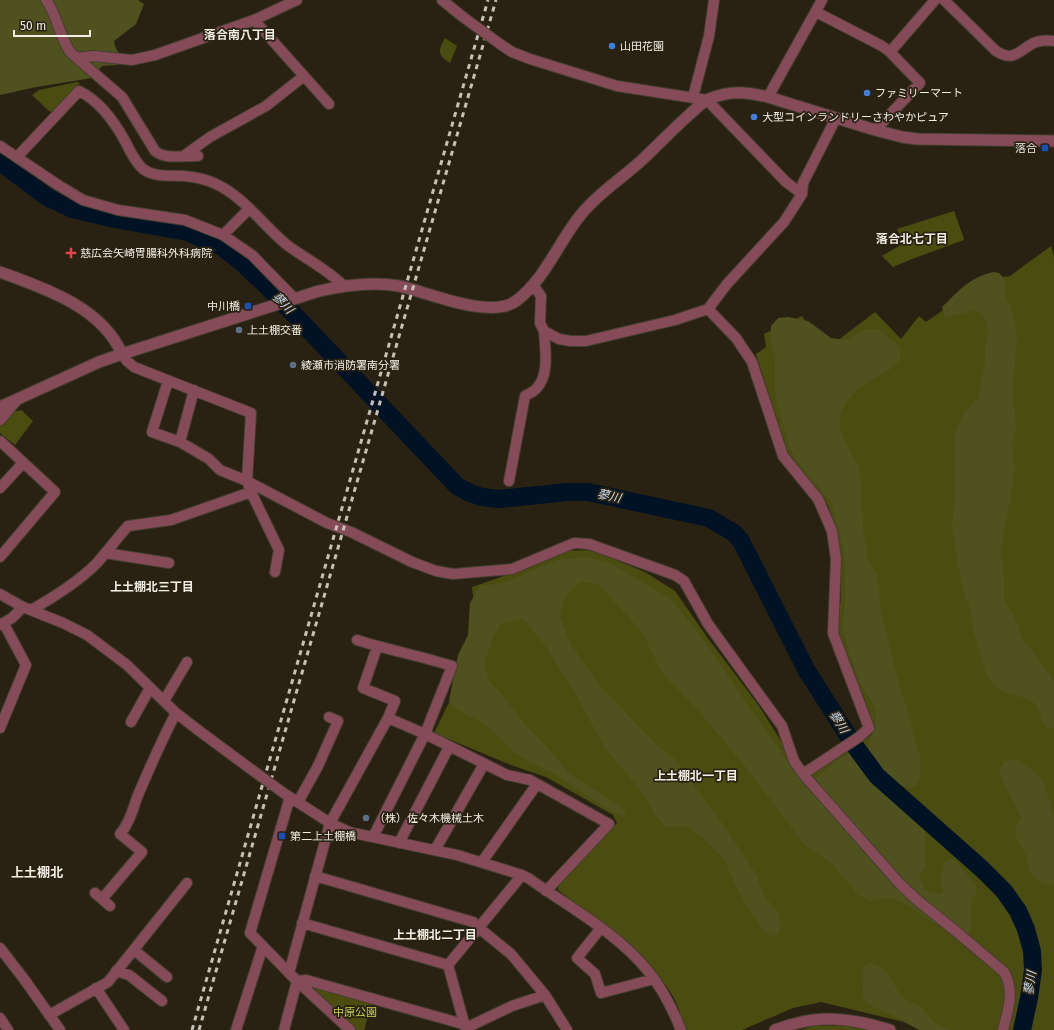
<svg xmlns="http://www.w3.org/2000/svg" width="1054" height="1030" font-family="'Fira Sans','Noto Sans JP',sans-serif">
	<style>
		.green { fill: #4b4d10 }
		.forest { fill: #4f511e }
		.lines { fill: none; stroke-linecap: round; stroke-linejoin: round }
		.river { stroke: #001224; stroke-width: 18 }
		.minor-casing { stroke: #453f30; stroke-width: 12 }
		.tertiary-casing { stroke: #453f30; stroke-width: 13 }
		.minor { stroke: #854b58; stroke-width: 10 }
		.tertiary { stroke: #854b58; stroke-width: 11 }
		.rail { stroke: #c6c1b6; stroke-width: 3; stroke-dasharray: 5 5; stroke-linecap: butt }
		.minor-bridge-casing { stroke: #453f30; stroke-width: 12; stroke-linecap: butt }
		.minor-bridge { stroke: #854b58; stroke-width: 10 }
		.shop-dot { fill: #3f7fe0; stroke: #292213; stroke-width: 1.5 }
		.transit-dot { fill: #1a4fb4; stroke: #292213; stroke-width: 1.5 }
		.health-dot { fill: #e0444e; stroke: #292213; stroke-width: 1.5 }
		.service-dot { fill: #5c6f8a; stroke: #292213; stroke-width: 1.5 }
		.labels { text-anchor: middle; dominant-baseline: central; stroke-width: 3.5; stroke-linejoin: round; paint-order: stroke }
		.poi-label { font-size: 11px; fill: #f2eee4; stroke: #292213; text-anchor: start }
		.park-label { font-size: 11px; fill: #c7cc4c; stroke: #292213 }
		.neighbourhood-label { font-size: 12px; font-weight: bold; fill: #f2eee4; stroke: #292213 }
		.water-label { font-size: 12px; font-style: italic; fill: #d0e1f2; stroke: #292213 }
		.quarter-label { font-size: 13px; font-weight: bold; fill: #f2eee4; stroke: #292213 }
	</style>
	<rect width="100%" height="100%" fill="#292213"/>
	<path class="green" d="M445,38l12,8 -7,17c-13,-9 -12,-12 -5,-25z
		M77,82l3,1 -28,29 -3,-1 -17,-16 7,-5z
		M954,211l9,25 1,4 -3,1 -49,18 -19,8 -11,-11 22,-13 -7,-14z
		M1051,246l3,11v773h-131l-19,-8 -83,-20 -28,6 -51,22h-56c-4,-10 -7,-22 -12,-32 -25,-44 -77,-78 -116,-108l1,-8 58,-59 -4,-8 -67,-38 -35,-12 -77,-32 30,-61 11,-61 -3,-24 29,-10 64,-26 26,-1 54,22 30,19 32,46 52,69 27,43 21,27 67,-43 -38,-99 5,-36 -2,-58 -11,-35 -40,-50 -32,-101 10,-7 -2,-13 38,-18 22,35 51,-39 26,27 18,-23 7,6 33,-23 14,-18 37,-5z
		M21,410l12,11 -18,24 -15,-12v-8l14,-13z
		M312,987l60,16 -8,27h-9l-44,-40z
		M844,1025l22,3 6,2h-71l13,-4z"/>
	<path class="forest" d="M0,0h138l6,4 -8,20 -22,17 1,5 6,12 -4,7 -15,1 -10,12 -56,9 -36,8z
		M993,272l6,1 7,7 -1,13 8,23 4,21 -4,53 3,38 -4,19 3,19 -2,19 -13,67 4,25v23l11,18 7,21 11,12 21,30v47l-3,1 -8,-5 -6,-19 -10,-6 -21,-6 -12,-6 -8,-14 -13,-43 -3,-21 -8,-24 -5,-26 -5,-32 2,-22v-71l9,-20 15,-16 7,-34v-16l3,-18 -4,-14 -8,-6 -31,8 -3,-11c18,-17 25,-28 51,-35z
		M788,317l20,4 23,17 14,2 22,-11 13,1 20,17v13l-12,11 -15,8 -13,8 -11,11 -8,14 -2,15 5,13 14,24 3,17 2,49 5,29 9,15 3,30 10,46 30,107c1,11 2,20 -4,29l-7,2 -12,-4 -25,-24 -4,-14 8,-24v-13l-17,-28 -17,-52 3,-26v-30l-2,-27 -12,-44 -35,-42 -7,-14 -14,-51v-36l-5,-21 1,-12 7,-8z
		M585,557l25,6 61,36 33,41 43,64 53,74 12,4c10,-10 33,-31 47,-31l16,16 12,16 25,25 10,15 3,8 1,34 -7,12 6,13 14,4 4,-3 -3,-10 5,-19 5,-3 6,2 20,24v8l-4,6 -2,32 -4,4c-10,-3 -23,-6 -32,-12 -22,-13 -36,-32 -64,-22l-12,-6 -25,-30 -29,-21 -57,-75 -44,-53 -41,-43 -20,-41 -43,-47 -18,-4 -16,17 -5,19 10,26 28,40 32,34 25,26 19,15 51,69 31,47 9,23 14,17 2,13 -4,8 -7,1 -8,-8 -11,-15 -15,-26 -12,-28 -22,-22 -16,-11 -19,1 -11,-11 -12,-21 -40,-48 -26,-49 -32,-51 -23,-28 -22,5 -10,17 -6,23 4,17 15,16 19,25 27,28 19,23 51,33 5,5v4h-6l-8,-4 -35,-22 -19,-14 -25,-12 -17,-10 -20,-20 -16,-12 -24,-13 -6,-7 9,-46 10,-20 2,-32 10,-17 24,-3 53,-23z
		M1017,759l13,9 13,13 11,35v69l-10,-1 -9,-5 -6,-8 -3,-15 -10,-19 -1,-10 6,-10 -17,-33 -5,-13 5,-9z
		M869,963c27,5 20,25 38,37 4,3 8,3 12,5 6,4 9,11 14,16 5,4 11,6 16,9h-30l-31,-17 -16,-7 -9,-7 -1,-31z"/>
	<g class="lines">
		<path class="river" d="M0,162l47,35 25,12 43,10 72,13 35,15 19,15 28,26 188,198 13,7 12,4 17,2 69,-7h20l121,26 25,15 7,8 66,130 45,71 25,34 105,93 22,22 14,20 8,18 6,22 1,19 -4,28 -7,32"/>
		<g class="minor-casing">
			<path id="minor" d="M46,0c12,16 13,37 25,53l51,44 33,54c11,9 29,4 43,5
				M442,0l21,17
				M944,0l52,51c16,10 20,3 34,-6 6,-4 16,-5 24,-4
				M816,12l66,34 8,6 30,31 -45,47
				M254,20l75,84
				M500,44l12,8 18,7 87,27 90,14 79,82 16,12
				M890,52l45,-52
				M77,58l17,-2 38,4 23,-5 99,-35 43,-20
				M693,97l16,-61 5,-36
				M768,97l54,-97
				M0,146l58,39 25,15 35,10 67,10 38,15 29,20 43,44
				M185,155l25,-18 56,-31 38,-30
				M17,157l62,-66c21,10 35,30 46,50 5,10 10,21 18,28 12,9 27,6 41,7 11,1 22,3 32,8 28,13 47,41 71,61 19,14 40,24 57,41
				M223,235l26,-26
				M533,285l8,11 -1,27 4,8 15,8 12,2h15l89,-21 33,-11 19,-25 57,-62 18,-28 1,-11 33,-65
				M708,309l28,29 16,24 31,94 35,43 14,32 4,28 -3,74 36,95 -10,9 -56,37
				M122,354l5,7 7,6 117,46 -4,68 4,11 28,58 -4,22
				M168,381l-16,51 28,10 29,17 11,11 27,11 80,42 24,9 61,30 24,9 17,3 59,-5 62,-26 15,1 86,31 9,6 24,43 74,102 12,35 9,13 97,110 17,16 41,33 46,39c11,19 4,38 -1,58
				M0,420l17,-20
				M0,441l55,51 -55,65
				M180,442l14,-52
				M509,481l16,-85c3,-2 8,-4 11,-7 14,-14 9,-40 8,-58
				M0,488l23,-25
				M105,553l64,10
				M0,594l23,13 40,16 24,12 40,30 49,48 22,17 50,37
				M31,610c23,-13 46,-27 65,-46 11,-12 21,-26 32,-38l43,-6 80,-28
				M0,625l12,-7 11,-11
				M357,640c31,10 64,16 95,26l-27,68 -52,103
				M377,647l-14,41 32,13 -7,17
				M164,701l23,-39
				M131,722l19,-34
				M0,728l26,-63 -22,-41
				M285,794l45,29 19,9 108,23 65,20 6,3c41,29 88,54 120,93 14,17 25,39 33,59
				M290,797l-40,136 47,48 53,49
				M298,802l20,-36 20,-45 -9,-4
				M399,843l50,-96
				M435,850l49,-86
				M482,862l55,-78
				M315,876l158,46 6,6 32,26 34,41
				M95,893l15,13
				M102,899l40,-47 -22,-18c10,-11 13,-26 18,-39 12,-28 24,-56 38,-82
				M302,923l146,42
				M601,928l-24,30 18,16 6,19 53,-14
				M0,948l24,31 36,51
				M134,950l33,27
				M448,965l74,-90
				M448,965l18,65
				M116,971l13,4 33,26
				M289,973l41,-150 58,-105 37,16 82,41 23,5 79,44 -63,67
				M96,988l28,42
				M49,1015l59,-33 79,-99
				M0,1018l8,12
				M236,1030l27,-84
				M284,1030l13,-49 9,-1 164,46 42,-20 33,-11 22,35"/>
		</g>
		<g class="tertiary-casing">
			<path id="tertiary" d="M0,272c44,16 102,35 122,82
				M0,407l99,-45 23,-8 197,-63c26,-6 53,-10 80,-5 29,6 91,34 117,15 27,-20 40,-53 60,-80 17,-24 44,-41 66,-61 16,-15 31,-31 48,-46 6,-5 12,-12 19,-15 22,-9 37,-7 59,-2l107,33 27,7 15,2 137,2
				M775,1030c42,-16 73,-13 115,0"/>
		</g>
		<use href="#minor" class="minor"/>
		<use href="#tertiary" class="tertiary"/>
		<path class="rail" d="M192,1030l296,-1030
			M199,1030l297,-1030"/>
		<g class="minor-bridge-casing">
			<path id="minor-bridge" d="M463,17l37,27
				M248,767l37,27"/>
		</g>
		<use href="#minor-bridge" class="minor-bridge"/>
	</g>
	<g class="shop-dot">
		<circle cx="612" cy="46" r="4"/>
		<circle cx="867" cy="93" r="4"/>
		<circle cx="754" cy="117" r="4"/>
	</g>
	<g class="transit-dot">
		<rect x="1041" y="144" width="8" height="8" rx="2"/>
		<rect x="244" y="302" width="8" height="8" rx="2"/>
		<rect x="278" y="832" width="8" height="8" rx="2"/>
	</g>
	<path class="health-dot" d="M69 247h4v4h4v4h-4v4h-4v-4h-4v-4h4z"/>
	<g class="service-dot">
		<circle cx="239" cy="330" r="4"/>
		<circle cx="293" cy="365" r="4"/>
		<circle cx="366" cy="818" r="4"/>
	</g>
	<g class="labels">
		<g class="poi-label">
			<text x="620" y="46">山田花園</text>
			<text x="875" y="93">ファミリーマート</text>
			<text x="762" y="117">大型コインランドリーさわやかピュア</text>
			<text x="1037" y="148" text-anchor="end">落合</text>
			<text x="80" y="253">慈広会矢崎胃腸科外科病院</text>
			<text x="240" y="306" text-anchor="end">中川橋</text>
			<text x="247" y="330">上土棚交番</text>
			<text x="301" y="365">綾瀬市消防署南分署</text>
			<text x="374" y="818">（株）佐々木機械土木</text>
			<text x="290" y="836">第二上土棚橋</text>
		</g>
		<g class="park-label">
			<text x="355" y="1012">中原公園</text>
		</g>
		<g class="neighbourhood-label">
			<text x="240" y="35">落合南八丁目</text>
			<text x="912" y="239">落合北七丁目</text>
			<text x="152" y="587">上土棚北三丁目</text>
			<text x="696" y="776">上土棚北一丁目</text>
			<text x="435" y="935">上土棚北二丁目</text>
		</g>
		<g class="water-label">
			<text transform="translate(283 303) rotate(46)">蓼川</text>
			<text transform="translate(609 496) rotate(12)">蓼川</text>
			<text transform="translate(839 722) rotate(58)">蓼川</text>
			<text transform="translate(1030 983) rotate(-82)">蓼川</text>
		</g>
		<g class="quarter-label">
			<text x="37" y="872">上土棚北</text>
		</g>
	</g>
	<path d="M14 30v6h76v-6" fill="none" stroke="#f2eee4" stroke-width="2"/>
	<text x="20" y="30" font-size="12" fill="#f2eee4" stroke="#292213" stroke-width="3" paint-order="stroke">50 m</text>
</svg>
